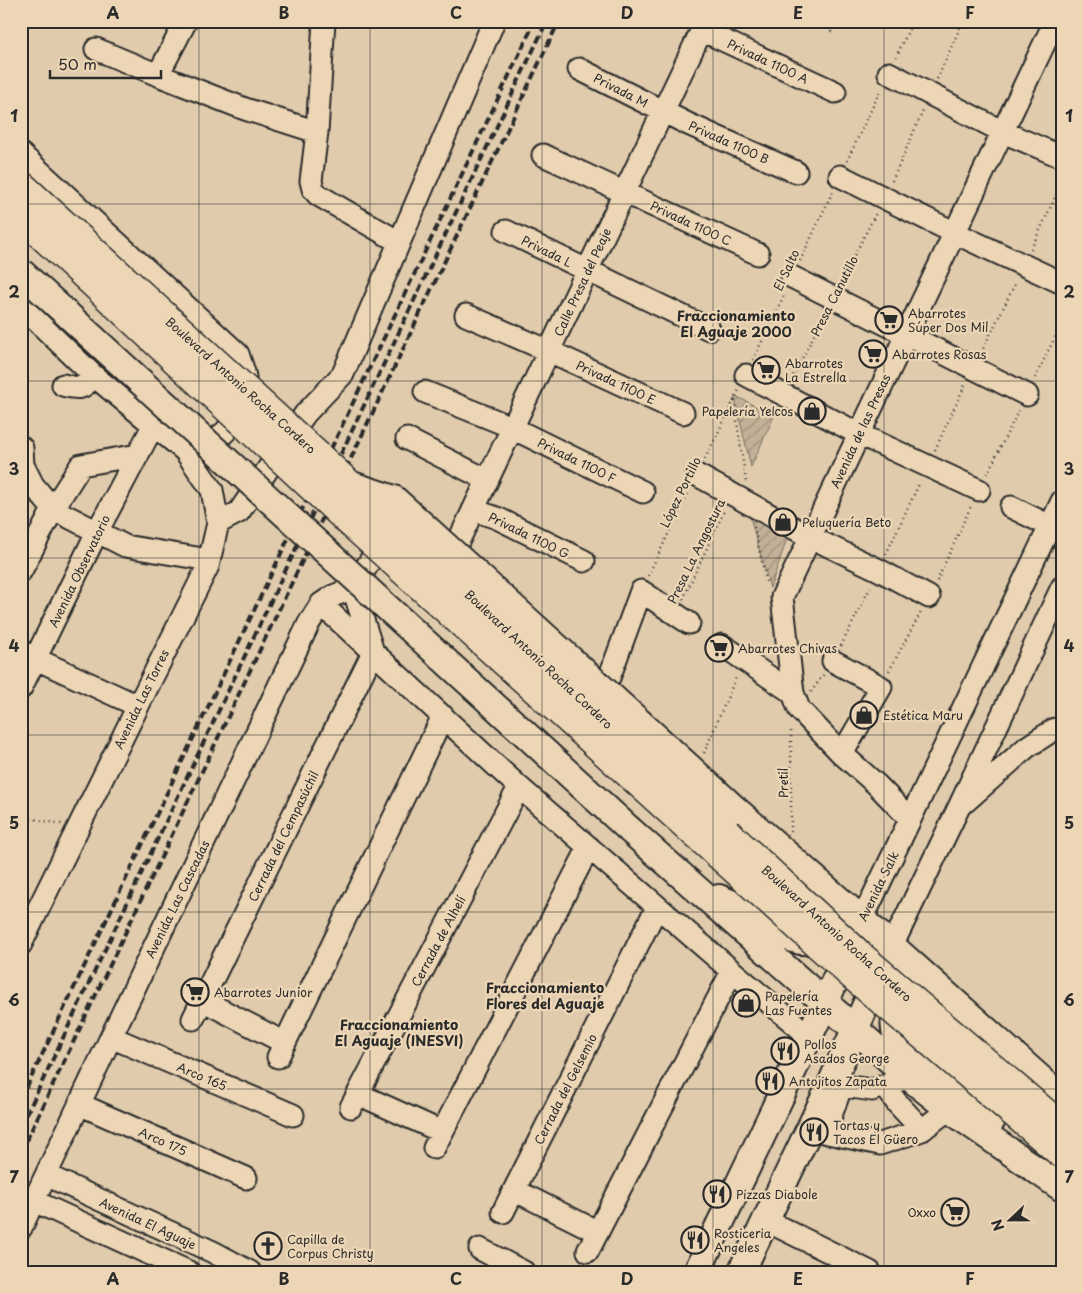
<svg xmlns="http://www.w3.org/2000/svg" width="1083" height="1293" font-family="'Playpen Sans',sans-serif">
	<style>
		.garden { fill: url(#garden-furrows); stroke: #766e61 }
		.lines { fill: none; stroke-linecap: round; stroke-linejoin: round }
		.minor-casing { stroke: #2b2b2b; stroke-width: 25 }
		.major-casing { stroke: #2b2b2b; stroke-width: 30 }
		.path { stroke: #2b2b2b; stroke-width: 2.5; stroke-dasharray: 1 4; stroke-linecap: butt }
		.minor { stroke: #ecd6b5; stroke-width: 21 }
		.major { stroke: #ecd6b5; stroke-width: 26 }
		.rail { stroke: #2b2b2b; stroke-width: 4; stroke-dasharray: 8 4; stroke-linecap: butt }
		.major-bridge-casing { stroke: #2b2b2b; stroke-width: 30; stroke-linecap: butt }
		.highway-bridge-casing { stroke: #2b2b2b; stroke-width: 31; stroke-linecap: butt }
		.major-bridge { stroke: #ecd6b5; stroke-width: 26 }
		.highway-bridge { stroke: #ecd6b5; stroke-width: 28 }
		.grid { fill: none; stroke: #2b2b2b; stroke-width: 1; stroke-opacity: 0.55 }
		.labels { text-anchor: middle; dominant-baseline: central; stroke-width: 4.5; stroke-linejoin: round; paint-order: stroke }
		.street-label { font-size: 12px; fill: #2b2b2b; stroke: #ecd6b5 }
		.poi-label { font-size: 12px; fill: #2b2b2b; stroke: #ecd6b5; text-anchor: start }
		.neighbourhood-label { font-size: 14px; font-weight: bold; fill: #2b2b2b; stroke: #ecd6b5 }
		.neatline { fill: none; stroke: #2b2b2b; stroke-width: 2 }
		.grid-label { font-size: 16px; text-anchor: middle; font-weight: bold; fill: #2b2b2b }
	</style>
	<defs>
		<pattern id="garden-furrows" width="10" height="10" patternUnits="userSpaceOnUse" patternTransform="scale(1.25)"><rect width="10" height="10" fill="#c2b197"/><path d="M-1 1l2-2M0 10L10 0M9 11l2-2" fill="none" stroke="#9e907b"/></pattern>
	</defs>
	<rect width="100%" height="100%" fill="#e0ccad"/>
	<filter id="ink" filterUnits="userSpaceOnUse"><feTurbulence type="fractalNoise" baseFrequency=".02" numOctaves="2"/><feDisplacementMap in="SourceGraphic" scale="10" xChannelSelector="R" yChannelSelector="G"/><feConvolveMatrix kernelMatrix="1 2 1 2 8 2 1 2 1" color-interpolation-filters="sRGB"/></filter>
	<g filter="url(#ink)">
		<path class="garden" d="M734,395l40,21 -23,51z
			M749,513l41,17 -20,58z"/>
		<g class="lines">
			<g class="minor-casing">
				<path id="minor" d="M324,21l-7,111 -6,49 2,8 5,6 81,47
					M701,30l134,62
					M96,49l62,26 87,34 72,23
					M579,69l109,55 108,48
					M889,73l114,59 59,25
					M158,75l28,-54
					M21,154l217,200c2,7 6,16 7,23 1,34 -17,63 -50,72
					M543,155l215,99
					M840,176l115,57 107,50
					M506,231c68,33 136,65 203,98
					M792,277l235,118
					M21,306l73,70 91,75 27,39 6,33 -10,43 -70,140 -117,238
					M466,315l83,36 134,62
					M746,375l113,59 120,56
					M63,385c16,4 20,5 31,-9
					M425,392l79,32 139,68
					M407,439l80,41
					M21,447l1,1 1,17 10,20 20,24 72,37 84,14
					M697,475l113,62 69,33 50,27
					M1011,507l39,19
					M473,510l24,8 87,43
					M218,523l21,-11 66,-98 38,-40 151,-353
					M458,542l248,-521
					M21,571l32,-62 28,-44 57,-10
					M321,604l198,183 213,184 77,65
					M722,645l71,48
					M21,651l15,8 102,47
					M833,661l48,26 -39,67
					M609,678l32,-87 48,32
					M21,688l76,-156 56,-106
					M965,802l62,-55 28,-18 7,1
					M910,819l-33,-34 -35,-31 -43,-45 -6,-16 -11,-96 273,-576
					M862,920l200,-419
					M892,946l67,-139 103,-220
					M202,1000l83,43
					M193,1019l180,-367 -20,-64 33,-52
					M111,1037l182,78
					M278,1057l165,-341
					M831,1084l41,6 37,-13
					M885,1086l12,17 25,27
					M358,1094l84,38
					M79,1104l167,74
					M351,1107l168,-320
					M809,1129l71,15 42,-14 27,-21
					M825,1132l17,-47
					M434,1148l155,-301
					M46,1175l167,77 37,20
					M514,1190l84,42
					M34,1201l155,71
					M503,1212l154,-305
					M765,1220l105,52
					M21,1228l90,-191 198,-414 12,-19 12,-8 20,-8
					M480,1249l44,23
					M588,1251l144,-280"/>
			</g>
			<g class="major-casing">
				<path id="major" d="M735,809l127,111 30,26 170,152
					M630,830l279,247 40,32 113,79
					M719,898c11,5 23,9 33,15 22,14 46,41 72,21
					M909,1001c-19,12 -18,31 -5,47l88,72
					M697,1272l128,-269 25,-57
					M741,1272l90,-188 49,-111"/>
			</g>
			<path class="path" d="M831,32l4,-11
				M896,57l17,-36
				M937,79l26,-58
				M847,161l34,-72
				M892,181l31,-70
				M1031,249l31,-66
				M800,261l33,-70
				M841,282l35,-69
				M981,353l35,-71
				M753,360l32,-67
				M1035,378l27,-55
				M791,380l34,-66
				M734,401l12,81
				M935,450l30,-65
				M705,459l34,-69
				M987,474l32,-64
				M754,527l13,58
				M886,554l34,-72
				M648,576l41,-85
				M937,581l34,-75
				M683,599l42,-90
				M841,646l30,-60
				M889,671l32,-59
				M811,692l13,-18
				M704,753l33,-78
				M21,817l41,7
				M791,832v-105
				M21,1166l8,3"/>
			<use href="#minor" class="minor"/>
			<use href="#major" class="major"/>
			<path class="rail" d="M21,1099l514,-1078
				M21,1126l526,-1105
				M21,1152l538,-1131"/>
			<g class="major-bridge-casing">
				<path id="major-bridge" d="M21,272l609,558
					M349,484l45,15 341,310"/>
			</g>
			<g class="highway-bridge-casing">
				<path id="highway-bridge" d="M21,185l328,299 514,474 199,169
					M21,216l323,301 509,459 209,178"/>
			</g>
			<use href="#major-bridge" class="major-bridge"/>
			<use href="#highway-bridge" class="highway-bridge"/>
		</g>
	</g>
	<path class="grid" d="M199,21v1251M370,21v1251M542,21v1251M713,21v1251M884,21v1251M21,204h1041M21,381h1041M21,558h1041M21,735h1041M21,912h1041M21,1089h1041"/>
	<defs>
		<g id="supermarket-ring" transform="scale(1.4375)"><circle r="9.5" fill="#ecd6b5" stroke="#2b2b2b" stroke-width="1.5"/><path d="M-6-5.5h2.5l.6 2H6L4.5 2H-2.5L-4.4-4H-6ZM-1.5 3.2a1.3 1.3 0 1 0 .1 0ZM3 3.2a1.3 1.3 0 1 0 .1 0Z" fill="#2b2b2b"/></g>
		<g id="shop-ring" transform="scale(1.4375)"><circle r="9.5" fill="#ecd6b5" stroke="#2b2b2b" stroke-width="1.5"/><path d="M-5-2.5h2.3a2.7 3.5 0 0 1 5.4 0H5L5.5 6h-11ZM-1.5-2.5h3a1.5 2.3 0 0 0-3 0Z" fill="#2b2b2b"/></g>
		<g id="restaurant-ring" transform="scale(1.4375)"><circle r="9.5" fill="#ecd6b5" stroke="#2b2b2b" stroke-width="1.5"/><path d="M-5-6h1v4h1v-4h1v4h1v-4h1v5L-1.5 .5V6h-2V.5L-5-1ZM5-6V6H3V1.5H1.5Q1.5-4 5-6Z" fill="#2b2b2b"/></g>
		<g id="church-ring" transform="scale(1.4375)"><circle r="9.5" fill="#ecd6b5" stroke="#2b2b2b" stroke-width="1.5"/><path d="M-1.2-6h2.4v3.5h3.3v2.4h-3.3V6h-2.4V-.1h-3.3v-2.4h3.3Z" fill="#2b2b2b"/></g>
	</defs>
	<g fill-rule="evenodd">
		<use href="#supermarket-ring" x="889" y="320"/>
		<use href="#supermarket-ring" x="873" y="354"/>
		<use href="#supermarket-ring" x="766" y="370"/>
		<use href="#shop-ring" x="812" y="411"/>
		<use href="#shop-ring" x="783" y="522"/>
		<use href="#supermarket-ring" x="719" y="648"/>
		<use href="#shop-ring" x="864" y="715"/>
		<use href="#supermarket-ring" x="195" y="992"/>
		<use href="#shop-ring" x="746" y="1003"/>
		<use href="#restaurant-ring" x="785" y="1051"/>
		<use href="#restaurant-ring" x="770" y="1081"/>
		<use href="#restaurant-ring" x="814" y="1132"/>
		<use href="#restaurant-ring" x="717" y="1194"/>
		<use href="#supermarket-ring" x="955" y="1212"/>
		<use href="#restaurant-ring" x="695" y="1240"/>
		<use href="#church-ring" x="268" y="1246"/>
	</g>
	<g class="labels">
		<g class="street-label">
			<text transform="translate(768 61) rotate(25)">Privada 1100 A</text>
			<text transform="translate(621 90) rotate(27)">Privada M</text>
			<text transform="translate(729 142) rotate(24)">Privada 1100 B</text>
			<text transform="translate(691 223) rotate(25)">Privada 1100 C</text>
			<text transform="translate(547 251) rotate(26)">Privada L</text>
			<text transform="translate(786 270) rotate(-65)">El Salto</text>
			<text transform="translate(582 282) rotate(-65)">Calle Presa del Peaje</text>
			<text transform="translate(834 296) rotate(-63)">Presa Canutillo</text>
			<text transform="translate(616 382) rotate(25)">Privada 1100 E</text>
			<text transform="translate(241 385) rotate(42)">Boulevard Antonio Rocha Cordero</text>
			<text transform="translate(860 431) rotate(-65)">Avenida de las Presas</text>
			<text transform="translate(577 460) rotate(26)">Privada 1100 F</text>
			<text transform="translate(680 492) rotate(-64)">López Portillo</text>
			<text transform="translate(529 535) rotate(26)">Privada 1100 G</text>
			<text transform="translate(696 551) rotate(-64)">Presa La Angostura</text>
			<text transform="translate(79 571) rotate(-64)">Avenida Observatorio</text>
			<text transform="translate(539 659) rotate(43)">Boulevard Antonio Rocha Cordero</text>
			<text transform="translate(141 699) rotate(-64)">Avenida Las Torres</text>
			<text transform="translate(783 783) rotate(-90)">Pretil</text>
			<text transform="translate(283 836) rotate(-64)">Cerrada del Cempasúchil</text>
			<text transform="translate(878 886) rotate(-64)">Avenida Salk</text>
			<text transform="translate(177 899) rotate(-64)">Avenida Las Cascadas</text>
			<text transform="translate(837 933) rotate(42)">Boulevard Antonio Rocha Cordero</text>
			<text transform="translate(438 941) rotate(-62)">Cerrada de Alhelí</text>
			<text transform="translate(202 1076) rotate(23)">Arco 165</text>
			<text transform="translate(565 1089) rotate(-63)">Cerrada del Gelsemio</text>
			<text transform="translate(163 1141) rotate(24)">Arco 175</text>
			<text transform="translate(148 1223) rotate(25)">Avenida El Aguaje</text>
		</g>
		<g class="poi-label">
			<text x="908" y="313">Abarrotes<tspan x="908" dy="14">Súper Dos Mil</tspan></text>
			<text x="892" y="354">Abarrotes Rosas</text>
			<text x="785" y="363">Abarrotes<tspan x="785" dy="14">La Estrella</tspan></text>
			<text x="793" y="411" text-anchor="end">Papelería Yelcos</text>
			<text x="802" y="522">Peluquería Beto</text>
			<text x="738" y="648">Abarrotes Chivas</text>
			<text x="883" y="715">Estética Maru</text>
			<text x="214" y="992">Abarrotes Junior</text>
			<text x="765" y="996">Papelería<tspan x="765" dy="14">Las Fuentes</tspan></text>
			<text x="804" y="1044">Pollos<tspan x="804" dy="14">Asados George</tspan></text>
			<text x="789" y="1081">Antojitos Zapata</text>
			<text x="833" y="1125">Tortas y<tspan x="833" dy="14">Tacos El Güero</tspan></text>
			<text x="736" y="1194">Pizzas Diabole</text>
			<text x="936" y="1212" text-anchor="end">Oxxo</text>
			<text x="714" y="1233">Rosticeria<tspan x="714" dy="14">Angeles</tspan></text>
			<text x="287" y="1239">Capilla de<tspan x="287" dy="14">Corpus Christy</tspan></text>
		</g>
		<g class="neighbourhood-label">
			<text x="736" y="315">Fraccionamiento<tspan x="736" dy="16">El Aguaje 2000</tspan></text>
			<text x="545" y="987">Fraccionamiento<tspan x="545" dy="16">Flores del Aguaje</tspan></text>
			<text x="399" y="1024">Fraccionamiento<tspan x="399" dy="16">El Aguaje (INESVI)</tspan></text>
		</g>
	</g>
	<rect width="1083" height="1293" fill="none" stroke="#ecd6b5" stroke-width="55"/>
	<g transform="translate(1010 1220) rotate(248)" stroke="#ecd6b5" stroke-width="4" paint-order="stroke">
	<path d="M0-4L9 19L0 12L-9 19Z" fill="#2b2b2b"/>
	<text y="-8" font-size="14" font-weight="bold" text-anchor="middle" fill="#2b2b2b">N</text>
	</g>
	<path d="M50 70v8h111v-8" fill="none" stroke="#2b2b2b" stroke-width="2.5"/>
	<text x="58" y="70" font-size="15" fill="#2b2b2b" stroke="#ecd6b5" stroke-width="4" paint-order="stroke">50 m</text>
	<rect x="28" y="28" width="1028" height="1238" class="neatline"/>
	<g class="grid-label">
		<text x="113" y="19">A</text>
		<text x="284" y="19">B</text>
		<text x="456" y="19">C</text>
		<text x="627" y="19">D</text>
		<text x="798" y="19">E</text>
		<text x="970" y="19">F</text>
		<text x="14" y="122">1</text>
		<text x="1069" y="122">1</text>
		<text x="14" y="298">2</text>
		<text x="1069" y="298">2</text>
		<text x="14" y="475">3</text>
		<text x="1069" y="475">3</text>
		<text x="14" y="652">4</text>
		<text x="1069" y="652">4</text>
		<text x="14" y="829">5</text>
		<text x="1069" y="829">5</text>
		<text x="14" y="1006">6</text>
		<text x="1069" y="1006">6</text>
		<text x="14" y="1183">7</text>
		<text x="1069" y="1183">7</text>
		<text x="113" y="1285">A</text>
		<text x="284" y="1285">B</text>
		<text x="456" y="1285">C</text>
		<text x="627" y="1285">D</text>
		<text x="798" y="1285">E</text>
		<text x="970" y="1285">F</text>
	</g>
</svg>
